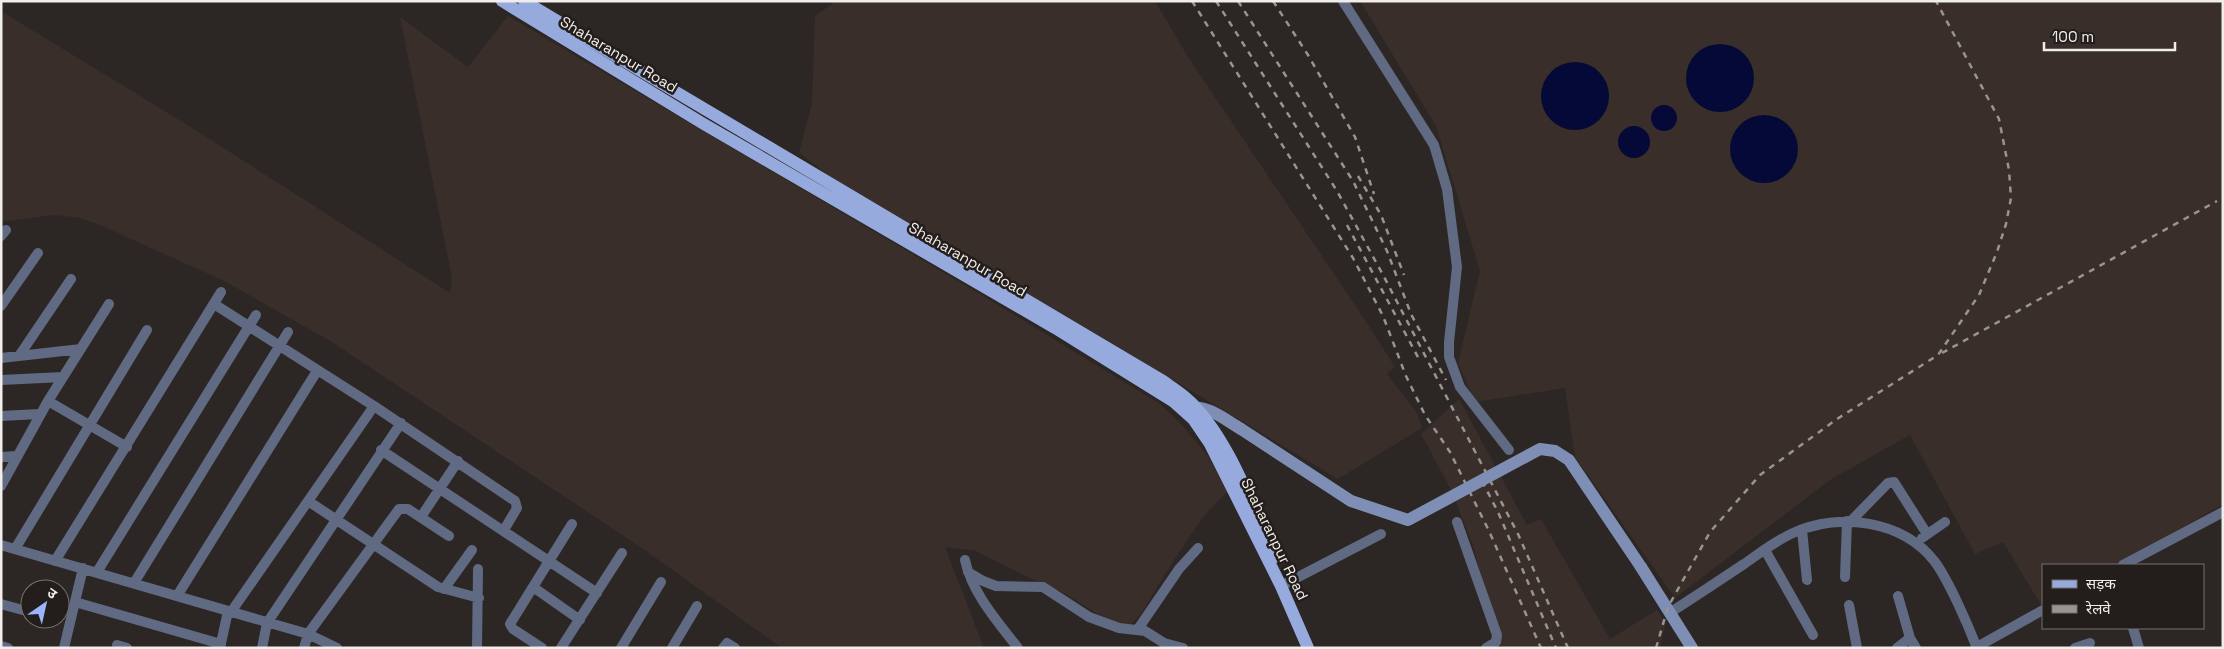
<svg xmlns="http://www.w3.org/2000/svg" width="2224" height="649" font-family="'Space Grotesk','Noto Sans Devanagari',sans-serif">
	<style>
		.built { fill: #392e29 }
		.water { fill: #040938 }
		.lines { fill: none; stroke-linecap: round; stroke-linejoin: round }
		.minor { stroke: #606a82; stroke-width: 10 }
		.secondary { stroke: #7f8eb5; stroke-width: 12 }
		.primary { stroke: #97aadd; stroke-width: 12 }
		.rail { stroke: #989492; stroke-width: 2.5; stroke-dasharray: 6 6; stroke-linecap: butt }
		.secondary-bridge { stroke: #7f8eb5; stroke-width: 12 }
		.labels { text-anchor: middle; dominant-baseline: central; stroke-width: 5; stroke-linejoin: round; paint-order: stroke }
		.street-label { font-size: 15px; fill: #f0edeb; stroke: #231e1b }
	</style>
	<rect width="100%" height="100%" fill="#2c2725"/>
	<path class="built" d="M836,1h319l33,56 177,263 30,47 -8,7 30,39 5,15 -84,51 -238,-143 -269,-158 -32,-26 13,-48 3,-88z
		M1360,1h863v503l-106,61h-74v43l-40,-66 -28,12 -65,-119 -80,45 -155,118 -100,-141 -10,-69 -90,14 -17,-39 22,-92 -44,-145z
		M1,11l193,118 256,164 2,-15 -52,-261 68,50 40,-51 467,275 185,113 22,21 26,31 20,35 -26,27 -37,56 -23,39 -12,12h-15l-51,-32 -34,-15 -55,-27 -30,-4 39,101h-202l-139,-99 -311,-207 -108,-61 -124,-56 -20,-7 -26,-3 -53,7z
		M1459,399l68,126 14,-6 69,120 47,-29 9,13 -6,25h-158l-30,-105 -21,-53 -30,-56z"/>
	<path class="water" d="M1686 78a34 34 0 1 1 68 0a34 34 0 1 1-68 0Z
		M1541 96a34 34 0 1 1 68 0a34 34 0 1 1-68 0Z
		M1651 118a13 13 0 1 1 26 0a13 13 0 1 1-26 0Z
		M1730 149a34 34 0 1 1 68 0a34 34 0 1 1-68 0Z
		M1618 142a16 16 0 1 1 32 0a16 16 0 1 1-32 0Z"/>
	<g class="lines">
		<path class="minor" d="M1343,1l91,144 13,44 10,78 -8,75v15l11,30 49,63
			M1,236l5,-6
			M214,304l160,102 141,95 2,7 -13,22
			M1,306l37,-53
			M19,356l52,-77
			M1,358l80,-9
			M1,380l62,-3
			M48,401l79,46
			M1,416l39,-2
			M381,450l216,143
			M1,457l15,-1
			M1,486l47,-85 61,-97
			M308,501l130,86 41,11
			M421,517l37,-56
			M1851,521l37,-38 6,-1 33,52
			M1457,522l40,113 -1,7 -10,6
			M1802,530l5,50
			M1922,538l23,-16
			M1,545l307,89 29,14
			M15,549l132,-219
			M1765,550l48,85
			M965,560c7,33 32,61 53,88
			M55,561l166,-269
			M2123,565l100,-53
			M97,572l159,-257
			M968,572l15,9 13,5 47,1 46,30 30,11 26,3 19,12 19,5
			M1845,577l2,-56
			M134,583l154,-251
			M1281,586l100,-52
			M533,587l47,33
			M444,589l28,-39
			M177,596l140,-225
			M1898,596l12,42 6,10
			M75,602l146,42
			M1,604l29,8
			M1849,605l8,43
			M231,612l143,-206
			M1671,612c25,-16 49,-32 73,-48 16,-11 31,-23 49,-31 46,-21 110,-13 142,29 14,19 33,63 42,86
			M2133,628l6,20
			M1138,629l41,-60 19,-21
			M117,645l10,3
			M1,646l7,2
			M64,648l19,-80
			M220,648l8,-37
			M262,648l5,-25 134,-200
			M304,648l4,-14 91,-125h9l41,27
			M477,648l1,-79
			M542,648l-29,-19 -3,-5 62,-100
			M561,648l61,-95
			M621,648l40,-66
			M672,648l25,-42
			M723,648l4,-5 8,5
			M1897,648l13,-10
			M1975,648l68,-38
			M2075,648l15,-5"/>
		<path class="secondary" d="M1192,408c16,-3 35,13 49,21
			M1641,567l51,81"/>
		<path class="primary" d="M502,1l200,122 353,205 119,74 19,17 17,25 71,142 27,62
			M524,1c212,128 426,252 639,380 7,5 15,10 22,16 41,34 68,111 90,160"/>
		<path class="rail" d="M1192,1l161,257 30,58 23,60 19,39 25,37 39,79 52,117
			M1216,1l121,190 45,82 136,261 50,114
			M1238,1l115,180 34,70 24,63 35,66
			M1273,1l35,54 47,82 19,57
			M1358,176l23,39 23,60
			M1347,225l72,134
			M1942,353l275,-152
			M1482,481l16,31 58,136
			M1656,648l12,-41 42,-75 50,-57 77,-56 101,-64 41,-60 18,-43 9,-28 5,-26 -2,-28 -10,-51 -63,-118"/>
		<path class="secondary-bridge" d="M1241,429l110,72 57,19 132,-71 15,2 14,9 72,107"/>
	</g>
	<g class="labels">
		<g class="street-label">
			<text transform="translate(619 54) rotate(31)">Shaharanpur Road</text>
			<text transform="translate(968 259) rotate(30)">Shaharanpur Road</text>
			<text transform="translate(1275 539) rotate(64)">Shaharanpur Road</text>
		</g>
	</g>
	<rect width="2224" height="649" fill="none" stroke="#f0edeb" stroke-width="5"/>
	<rect x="2042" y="564" width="162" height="65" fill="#231e1b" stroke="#75716e"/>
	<rect x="2052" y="580" width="25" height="8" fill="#97aadd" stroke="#75716e"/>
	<text x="2086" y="589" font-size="15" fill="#f0edeb">सड़क</text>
	<rect x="2052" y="605" width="25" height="8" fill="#989492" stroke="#75716e"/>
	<text x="2086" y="614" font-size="15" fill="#f0edeb">रेलवे</text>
	<g transform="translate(45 604) rotate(34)"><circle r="24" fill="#231e1b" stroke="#75716e"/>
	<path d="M0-4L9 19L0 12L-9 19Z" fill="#9ab5fd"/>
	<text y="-8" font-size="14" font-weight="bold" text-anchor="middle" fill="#f0edeb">उ</text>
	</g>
	<path d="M2044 42v8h131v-8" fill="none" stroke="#f0edeb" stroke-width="2.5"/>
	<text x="2052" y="42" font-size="15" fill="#f0edeb" stroke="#231e1b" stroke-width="4" paint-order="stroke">100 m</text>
</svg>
